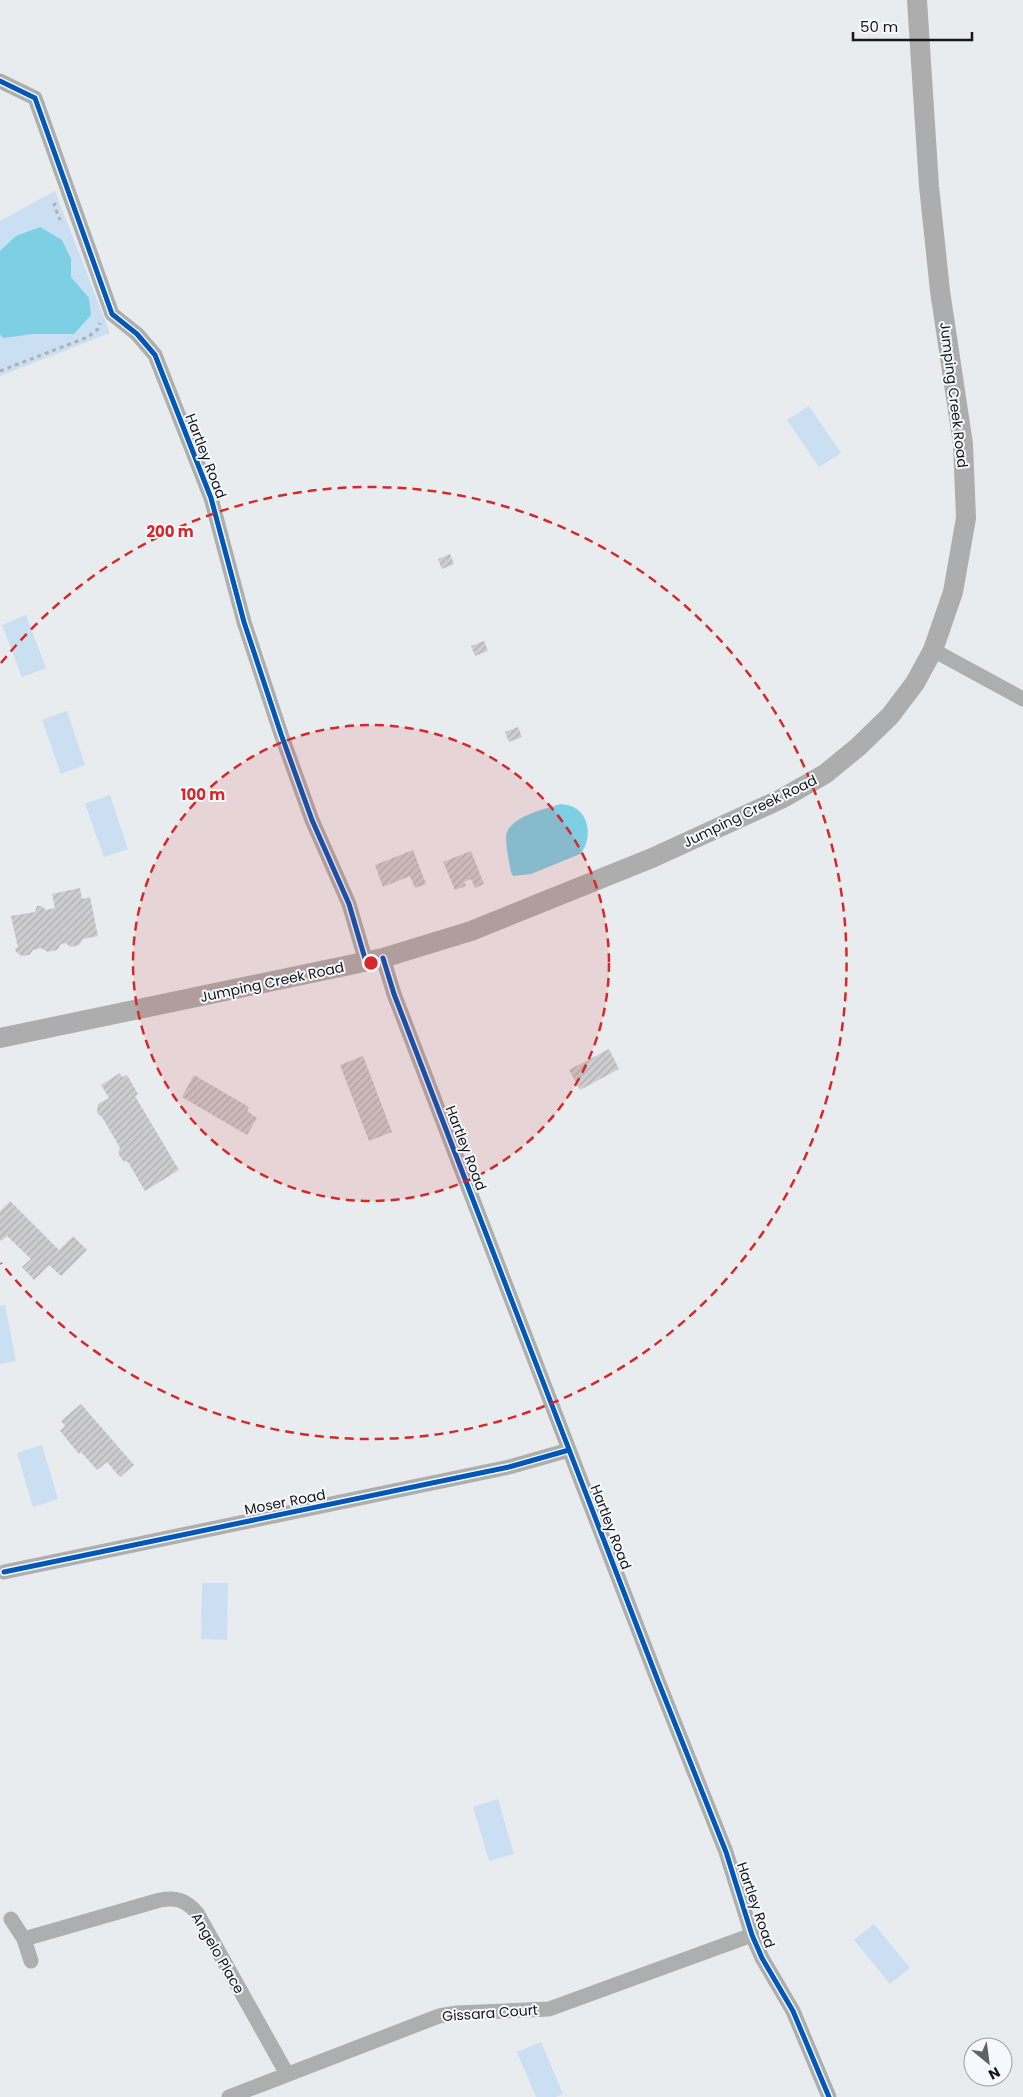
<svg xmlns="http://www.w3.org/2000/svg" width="1023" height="2097" font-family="Poppins,sans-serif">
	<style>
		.green { fill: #cadff2 }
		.water { fill: #7dcfe4 }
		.building { fill: url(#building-hatch) }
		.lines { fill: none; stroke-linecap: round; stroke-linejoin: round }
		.path { stroke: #aeb0b2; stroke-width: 3; stroke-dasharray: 4 4; stroke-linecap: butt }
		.minor { stroke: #adaeae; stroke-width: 15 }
		.secondary { stroke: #adadae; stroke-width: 20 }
		.cycleway-casing { stroke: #f5f9fd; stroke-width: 8 }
		.cycleway { stroke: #0057b8; stroke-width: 5 }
		.ring { fill: none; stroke: #d62828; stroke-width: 2.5; stroke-dasharray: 9 6 }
		.labels { text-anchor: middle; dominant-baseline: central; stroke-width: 4; stroke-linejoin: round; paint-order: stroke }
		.street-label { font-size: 14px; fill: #161719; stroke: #f5f9fd }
		.centre { fill: #d62828; stroke: #f5f9fd; stroke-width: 2.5 }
		.ring-label { font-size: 15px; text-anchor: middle; font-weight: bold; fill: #d62828; stroke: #f5f9fd; stroke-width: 4; stroke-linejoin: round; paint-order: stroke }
	</style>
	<defs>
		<pattern id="building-hatch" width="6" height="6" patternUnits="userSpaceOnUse" patternTransform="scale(1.25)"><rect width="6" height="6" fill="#cdcdcf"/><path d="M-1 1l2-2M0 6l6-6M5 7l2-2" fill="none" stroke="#afafb1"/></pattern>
	</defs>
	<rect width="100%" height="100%" fill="#e9ecee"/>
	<path class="green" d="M55,191l55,142 -110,43v-155z
		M809,406l32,47 -22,14 -32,-47z
		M26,615l20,53 -24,9 -20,-52z
		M67,711l18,54 -24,9 -19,-54z
		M110,795l18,54 -24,8 -19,-53z
		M5,1305l11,56 -16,3v-58z
		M42,1445l16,54 -25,8 -16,-54z
		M202,1583h26l-1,57 -26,-1z
		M498,1799l16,55 -25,7 -16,-54z
		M874,1924l36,44 -20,16 -36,-44z
		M541,2042l22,52 -7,3h-20l-19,-45z"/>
	<path class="water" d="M40,227l22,13 9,19v18l18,21 2,17 -17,19h-41l-30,4 -3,-4v-83l16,-15z
		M561,804c7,1 13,2 18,7 12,10 11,33 1,43l-49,20 -18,2 -2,-4c-2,-11 -5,-24 -5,-35 1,-20 39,-28 55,-33z"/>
	<path class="building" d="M450,554l4,10 -12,5 -4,-10z
		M484,641l4,10 -13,5 -4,-10z
		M518,727l4,10 -13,5 -4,-10z
		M413,850l13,34 -11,4 -5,-12 -27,11 -8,-22z
		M471,851l13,33 -9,4 -4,-9 -7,3 2,4 -11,4 -12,-28z
		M80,888l2,11 8,-2 8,39 -15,3 -4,6 -8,2 -6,-4 -4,1 -4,6 -9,2 -7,-4 -8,2 -4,5 -7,1 -6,-4 -1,-4h3l-7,-32 24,-4 2,-6h4l5,4 9,-2 -3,-14z
		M609,1049l10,20 -39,21 -11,-20z
		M363,1056l29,76 -23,9 -29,-76z
		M120,1073l2,4 5,-2 11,19 -3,2 44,74 -34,21 -17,-29 -5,-1 -5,-8 2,-5 -18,-31 -5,-4 1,-9 11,-6 -8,-13z
		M194,1075l55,32 -2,4 10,7 -10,17 -65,-38z
		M10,1201l49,49 14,-14 14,14 -26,26 -12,-11 -15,15 -12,-13 9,-8 -24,-23 -6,5 -1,-1v-29z
		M81,1404l53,61 -14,12 -13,-15 -10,8 -16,-18 -2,2 -19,-23 5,-5 -4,-5z"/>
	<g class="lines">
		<path class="path" d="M56,203l-2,2 6,15
			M0,371l88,-34 10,-8 2,-6"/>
		<path class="minor" d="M0,81l35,17 77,216 25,20 18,21 56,143 33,124 37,112 31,86 37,84 17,58
			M933,650l90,49
			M383,958l11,36 66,172 198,515 68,171 26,83 10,23 31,53 36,86
			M4,1572l505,-105 60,-17
			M11,1919l13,20 7,22
			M24,1939l136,-39c16,-3 26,0 37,13l90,161
			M229,2097l210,-81 18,-3 92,-4 203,-74"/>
		<path class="secondary" d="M0,1038l383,-80 88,-27 181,-73 129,-59 44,-25 33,-27 32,-31 25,-33 18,-33 20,-58 13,-74 -3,-74 -23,-153 -11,-105 -12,-186"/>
		<g class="cycleway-casing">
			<path id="cycleway" d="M0,81l35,17 77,216 25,20 18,21 56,143 33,124 37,112 31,86 37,84 17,58
				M383,958l11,36 66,172 198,515 68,171 26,83 10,23 31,53 36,86
				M4,1572l505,-105 60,-17"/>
		</g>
		<use href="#cycleway" class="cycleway"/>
	</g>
	<circle cx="371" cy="963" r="238" fill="#d62828" fill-opacity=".12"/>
	<g class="ring">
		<circle cx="371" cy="963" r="238"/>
		<path d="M1 663A476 476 0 1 1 1 1263"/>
	</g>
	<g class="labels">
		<g class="street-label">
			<text transform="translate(954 395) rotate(83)">Jumping Creek Road</text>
			<text transform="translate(206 456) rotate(69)">Hartley Road</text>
			<text transform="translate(750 811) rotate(-26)">Jumping Creek Road</text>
			<text transform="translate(272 982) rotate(-12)">Jumping Creek Road</text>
			<text transform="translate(466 1148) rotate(69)">Hartley Road</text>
			<text transform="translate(285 1502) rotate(-11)">Moser Road</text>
			<text transform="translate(611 1527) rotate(69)">Hartley Road</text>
			<text transform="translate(756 1905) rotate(71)">Hartley Road</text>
			<text transform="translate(218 1953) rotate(60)">Angelo Place</text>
			<text transform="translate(490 2013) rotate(-4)">Gissara Court</text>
		</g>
	</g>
	<circle cx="371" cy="963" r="8" class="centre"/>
	<g class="ring-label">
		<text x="170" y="537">200 m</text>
		<text x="203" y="800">100 m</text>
	</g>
	<g transform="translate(988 2062) rotate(151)"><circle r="24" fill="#f5f9fd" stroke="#9c9fa2"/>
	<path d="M0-4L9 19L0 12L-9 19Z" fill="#606264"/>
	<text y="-8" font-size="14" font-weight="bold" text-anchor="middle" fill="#161719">N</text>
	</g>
	<path d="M853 32v8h119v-8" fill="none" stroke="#161719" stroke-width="2.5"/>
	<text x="860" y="32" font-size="15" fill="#161719" stroke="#f5f9fd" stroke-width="4" paint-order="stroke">50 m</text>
</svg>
